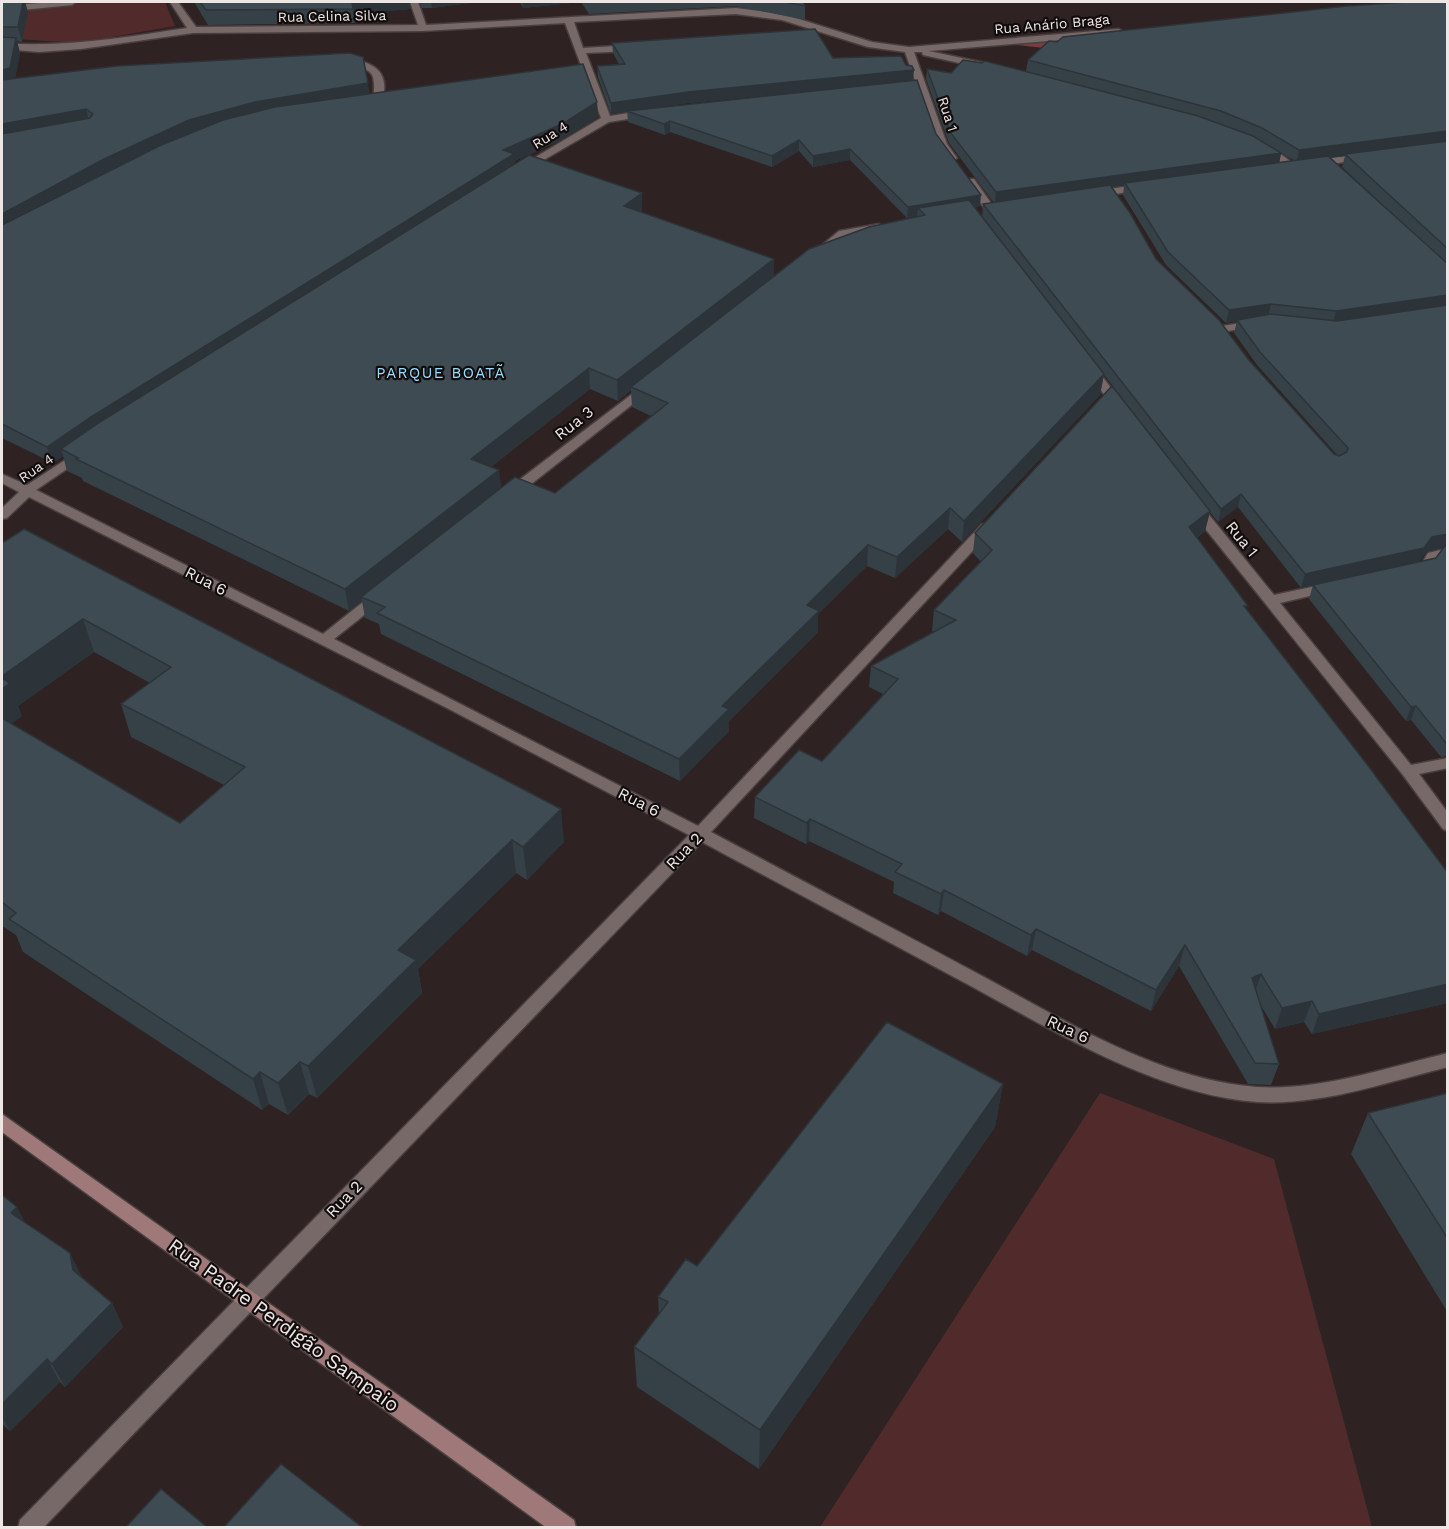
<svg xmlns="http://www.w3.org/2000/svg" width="1449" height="1529" font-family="'Work Sans',sans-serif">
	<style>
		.green { fill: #512a2c }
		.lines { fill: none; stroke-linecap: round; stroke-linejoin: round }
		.stream { fill: #773d40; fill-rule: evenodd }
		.service-casing { stroke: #4a3f3f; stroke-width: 3 }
		.minor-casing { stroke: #4a3f3f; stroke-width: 3 }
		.secondary-casing { stroke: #4a3f3f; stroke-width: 3 }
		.service { fill: #786969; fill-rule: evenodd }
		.minor { fill: #786969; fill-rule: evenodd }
		.secondary { fill: #9f797a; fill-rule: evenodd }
		.wall { fill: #364047; fill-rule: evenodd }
		.shaded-wall { fill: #2c3439 }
		.building { fill: #3f4b52; stroke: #2c3439; stroke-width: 1.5 }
		.labels { text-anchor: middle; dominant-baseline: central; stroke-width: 4.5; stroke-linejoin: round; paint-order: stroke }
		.far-street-label { font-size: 14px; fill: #eee5e5; stroke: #120d0d }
		.far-neighbourhood-label { font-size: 15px; letter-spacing: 1.5px; fill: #9bdcfd; stroke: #120d0d }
		.street-label { font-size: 16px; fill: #eee5e5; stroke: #120d0d }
		.near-street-label { font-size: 20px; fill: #eee5e5; stroke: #120d0d }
	</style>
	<rect width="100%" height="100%" fill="#2e2222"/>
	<path class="green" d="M86,2h79l10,24 -97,17 -76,-5v-26z
		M1100,1093l174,66 98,368h-552z"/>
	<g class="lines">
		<path class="stream" d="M1020,40l42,4 5,3 -5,3 -45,-5v-4z"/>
		<g class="service-casing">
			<path id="service" d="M1254,321l6,3 -2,2 -36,6 -6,-3 6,-3z"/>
		</g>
		<g class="minor-casing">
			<path id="minor" d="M51,2h25l-4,3 -70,7v-6z
				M170,2h8l18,25 222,-2 -8,-23h8l8,23 310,-17 47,6 89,28 37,5 210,-18 4,3 -4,3 -190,16 56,12 2,2 -5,3 -59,-13 -1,-3h-8l33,92 10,14 -5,3 -4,-1 -11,-16 -32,-92 -37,-5 -86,-27 -46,-6 -162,8 9,26 49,-3 5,3 -5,3 -46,2 24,63 37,-6 5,3 -5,3 -38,6 -86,50 -4,-1v-4l82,-49 -36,-95 -142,8 -230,2 -112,16 -42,3 -37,-3v-6c63,5 123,-6 185,-15z
				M346,60c28,0 46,13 35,43l-8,-2c4,-34 -2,-31 -30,-36v-4z
				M1260,145h8l29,21 -9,2 -28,-19z
				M1363,154l5,3 -1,2 -51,7 -5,-3 5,-3z
				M966,179h8l22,31 -1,2h-8l-22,-31z
				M1143,184l5,3 -1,2 -51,8 -5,-3 5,-3z
				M879,224l5,3 -1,2 -37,7 -22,17 -9,-2 24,-20z
				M1091,365l4,2 29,38v6h-8l-29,-40v-4z
				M648,382l6,4 -2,3 -136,107h-10v-6z
				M82,449l6,4 -2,3 -50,34 287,144 50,-40h10l2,3 -2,3 -49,39 364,187 284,-302h10l2,3 -2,3 -281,302c91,49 182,96 273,145 84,45 174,102 272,110 63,4 130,-19 192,-34v14c-61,15 -128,39 -191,35 -99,-7 -203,-71 -288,-117 -89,-48 -178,-95 -267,-143l-659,686h-25l2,-8 669,-685 -240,-126 -420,-212 -22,21 -5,1v-11l17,-16 -17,-9v-9l25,11z
				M1196,504l5,1 73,90 56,-12 5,1 2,3 -2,3 -55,13 131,162 37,-7v10l-29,6 29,39v18l-5,-2 -40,-54 -212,-264 -1,-3z
				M1448,548v8l-10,3 -7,10 -16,3 -7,-4 2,-3 12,-2 6,-10z"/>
		</g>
		<g class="secondary-casing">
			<path id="secondary" d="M2,1114l572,406 2,8h-29l-545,-396z"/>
		</g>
		<use href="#service" class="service"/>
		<use href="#minor" class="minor"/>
		<use href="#secondary" class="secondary"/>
	</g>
	<path class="wall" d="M2,2h34h-11l3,10 -6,30 -5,-1 3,12 -5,25 355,16 227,8 1,15 -33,21 -50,23v2l127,30v19l132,64 143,-60 -10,2 -57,-58 -37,7 -14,-16 -27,16 -102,-35 -5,3 -37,-13 -1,-11 -16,3 -13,-37 -1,-11 22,-2 -6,-11 -1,-10 221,15 80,22 23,54 44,72 -5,1 129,167 -4,21 -138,147 -14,-13 -53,49 -28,-12 -49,48v18l-89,89v10l-49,50 -299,-147 -2,-10 -14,-6 -3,-17 -13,10 -266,-130 -1,-3 -15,-7 -4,-15 -10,7 -51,-25zM833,89l-190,20 45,-6zM590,389l28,12 13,-11 1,17 19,9 -96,77 -54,-5 -10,-21z
		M194,2h215l1,7 -56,5 1,9 -147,2z
		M420,2h57l-45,6h-10z
		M520,2h283l2,4v14l-69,-14 -147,8 -8,-12 -58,6z
		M1448,2v754l-7,1 -30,-37 -5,1 -97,-122 4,-14 123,-27 9,-11 -18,4 -126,37 -63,-81 -20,15 -8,-10 -5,19 -8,7 50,72 201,263v130l-136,31 -8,-12 -29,7 -15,-25 19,60 -8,21 -23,-1 -69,-118 -28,45 -119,-61 -5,6 -86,-45 -3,4 -45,-22 1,-11 -85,-41 -3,3 -52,-26 1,-21 67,-36 61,-67 -14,-7 2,-21 63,-34 -2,-1 2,-21 47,-48 -8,-9 2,-20 164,-113 -157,-203 1,-13 11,-1 -45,-60 -23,-64 1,-10 24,4 75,-2 2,-11 29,-18zM1281,153l14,8 -16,2zM1345,156l-3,11 53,49 -65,-59zM1124,185l-1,10 43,70 60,58 11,-2 -3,12 23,32 81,91 -4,-2 -86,-95 -92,-100 -44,-72z
		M2,543l562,299 -37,38 -11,-7 -98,96 4,24 -105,105 -8,-4 -21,21 -19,-11 -7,6 -239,-158 -7,-17 -14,-9zM94,652l56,31 -29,21 10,33 93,48 -44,38 -169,-99 11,-8 -4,-10z
		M1003,1084l-8,43 -236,342 -122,-82 -3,-40 25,-32 -1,-18 39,-31z
		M1448,1093v220l-97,-159 17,-41z
		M2,1195l23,28 57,55 30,25 11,24 -58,60 -5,-5 -50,49 -8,-7z"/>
	<path class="shaded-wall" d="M23,2h2l3,10 -6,30 -4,-15z
		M352,2h57l1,7 -56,5z
		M431,2h46l-45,6z
		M523,2h58l-58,6z
		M16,38l4,15 -6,30 -12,2v-15z
		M914,70l-1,11 -225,22 -77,11v-11l77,-11z
		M368,83l2,15 -368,134v-18l102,-55 85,-39 66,-18z
		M597,102l1,15 -33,21 -50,23v8l-454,280 2,7 -10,7 -6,-16 44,-30 412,-267z
		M86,109l4,15 -88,16v-16z
		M670,121v11l-5,3 -1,-11z
		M1448,131v12l-103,11v2l-48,6 2,-12z
		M799,140v11l-27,16v-11z
		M850,149v11l-37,7v-11z
		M1281,153l-2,11 -154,19 -1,2 -129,19 1,-12z
		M642,193v20l-18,-7z
		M981,195l-1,11 -55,9 -7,-7 -1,8 -10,2 1,-11z
		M774,259v20l-143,108v3l-13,11 -1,-21z
		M1448,295v13l-115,16 3,-13z
		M1271,304l-3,13 -31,3v1l-11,2 3,-13z
		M589,368l1,21 -116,91 -3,-21z
		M1104,374l-4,21 -138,147 2,-21z
		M499,470l3,22 -141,105 1,4 -13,10 -4,-22z
		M1241,494l-3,13 -20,15 3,-13z
		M950,508l-2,21 -53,49 2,-21z
		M1210,511l-5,20 -21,16 5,-20z
		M1448,534v13l-21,4 -7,10 -119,27 4,-14 127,-37z
		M868,545l-1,21 -49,48v18l-89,89v10l-49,50 -1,-22 43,-53 85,-101z
		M83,619l11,33 -76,54 4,10 -20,14v-54z
		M1416,706l-5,14 -5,1 5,-14z
		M561,809l3,33 -37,38 -4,-33z
		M810,819l-1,22 -3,3 1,-21z
		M512,840l4,33 -98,96 4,24 -105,105 -9,-32 90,-116z
		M944,890l-3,21 -3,4 3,-21z
		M1036,929l-4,21 -5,6 4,-21z
		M1185,945l-6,21 -28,45 5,-21z
		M1261,974l-7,21 -2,-17z
		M1448,984v19l-136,31 7,-20z
		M1312,1001l-8,21 -29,7 7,-21z
		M300,1062l9,32 -21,21 -10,-32z
		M260,1072l9,32 -7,6 -9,-31z
		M1003,1084l-8,43 -236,342 1,-39z
		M17,1207l13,24 -19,-18z
		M70,1253l12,24 3,17 -12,-24z
		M112,1303l11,24 -58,60 -13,-23z
		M47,1359l13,23 -50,49 -8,-14v-13z"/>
	<path class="building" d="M2,2h21l-5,25h-16z
		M200,2h152l1,7 -147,1z
		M784,2h19l2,4z
		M1407,2h41v129l-149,19 -37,-22 -41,-17 -193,-51 21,-19 8,1 6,-5 284,-31z
		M815,29l18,29 68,-2 5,9 6,1 2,4 -226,22 -77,11 -14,-37 28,-2 -13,-21z
		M2,37l14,1 -6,30 -8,2z
		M350,53l13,4 5,26 -113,19 -66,18 -85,39 -102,55v-80l88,-16 3,-4 -7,-5 -84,15v-44l115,-14z
		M963,60l19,3 3,-2 213,55 55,20 28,17 -285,39 -46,-60 -23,-63 24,4z
		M583,64l14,38 -33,21 -61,27 11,4 -423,263 -44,30 -45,-23v-199l157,-79 64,-26 52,-13z
		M917,80l19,54 45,61 -73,12 -58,-58 -37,7 -14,-16 -27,16 -102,-35 -6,3 -37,-13z
		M1448,141v108l-103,-95z
		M529,155l113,38 -18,13 150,53 -157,121 -28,-12 -118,91 28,11 -154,119 -269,-130 2,-1 -17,-9 39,-27z
		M1328,156l120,108v31l-112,16 -65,-7 -42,6 -61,-58 -43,-69z
		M1110,185l20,28 26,46 63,61 29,39 86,95 5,2 8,-4 1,-4 -88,-96 -23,-32 34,-6 66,7 111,-16v229l-16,3 -8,11 -119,26 -64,-80 -20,15 -238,-305z
		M969,200l135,174 -140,147 -14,-13 -53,49 -29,-12 -61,60 12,6 -97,95 7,3 -50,50 -302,-146 8,-6 -24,-10 154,-120 40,16 113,-90 -37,-16 178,-138 60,-22 56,-12 -7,-7z
		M1112,386l98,125 -21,16 59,79h-4l122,157 82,110v111l-129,30 -7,-13 -30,7 -21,-34 -9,4 27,86 -24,-1 -70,-118 -29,45 -120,-61 -5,6 -87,-45 -3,4 -46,-22 7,-8 -92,-45 -3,4 -52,-26 44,-47 23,11 76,-82 -27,-13 85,-46 -22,-10 58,-60 -17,-17z
		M24,529l537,280 -38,38 -11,-7 -114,110 18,10 -108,106 -8,-4 -22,21 -18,-11 -7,7 -244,-160 7,-6 -14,-11v-184l178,105 65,-56 -124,-63 50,-37 -88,-48 -81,57v-133z
		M1448,546v197h-2l-30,-37 -5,1 -98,-122 123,-27 8,-11z
		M2,678l8,5 -8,6z
		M887,1022l116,62 -243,346 -126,-83 34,-45 -10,-5 28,-38 11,7z
		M1448,1093v146l-80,-126z
		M2,1195l15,12 -6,6 59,40 3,17 39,33 -60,61 -5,-5 -45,45z
		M281,1464l81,63h-138z
		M161,1489l46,38h-81z"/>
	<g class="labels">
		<g class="far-street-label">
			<text transform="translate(332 16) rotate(-1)">Rua Celina Silva</text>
			<text transform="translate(1052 24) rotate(-5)">Rua Anário Braga</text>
			<text transform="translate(948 114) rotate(72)">Rua 1</text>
			<text transform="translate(550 135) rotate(-32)">Rua 4</text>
			<text transform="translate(36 468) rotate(-35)">Rua 4</text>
		</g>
		<g class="far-neighbourhood-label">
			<text x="441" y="373">PARQUE BOATÃ</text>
		</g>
		<g class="street-label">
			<text transform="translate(574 423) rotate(-38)">Rua 3</text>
			<text transform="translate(1242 539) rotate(51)">Rua 1</text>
			<text transform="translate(206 581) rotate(27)">Rua 6</text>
			<text transform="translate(639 802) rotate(27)">Rua 6</text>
			<text transform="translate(684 851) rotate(-46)">Rua 2</text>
			<text transform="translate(1068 1029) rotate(25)">Rua 6</text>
			<text transform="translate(344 1199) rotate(-46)">Rua 2</text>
		</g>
		<g class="near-street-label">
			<text transform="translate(284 1325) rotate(36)">Rua Padre Perdigão Sampaio</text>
		</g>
	</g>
	<rect width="1449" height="1529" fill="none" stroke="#eee5e5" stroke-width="6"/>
</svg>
